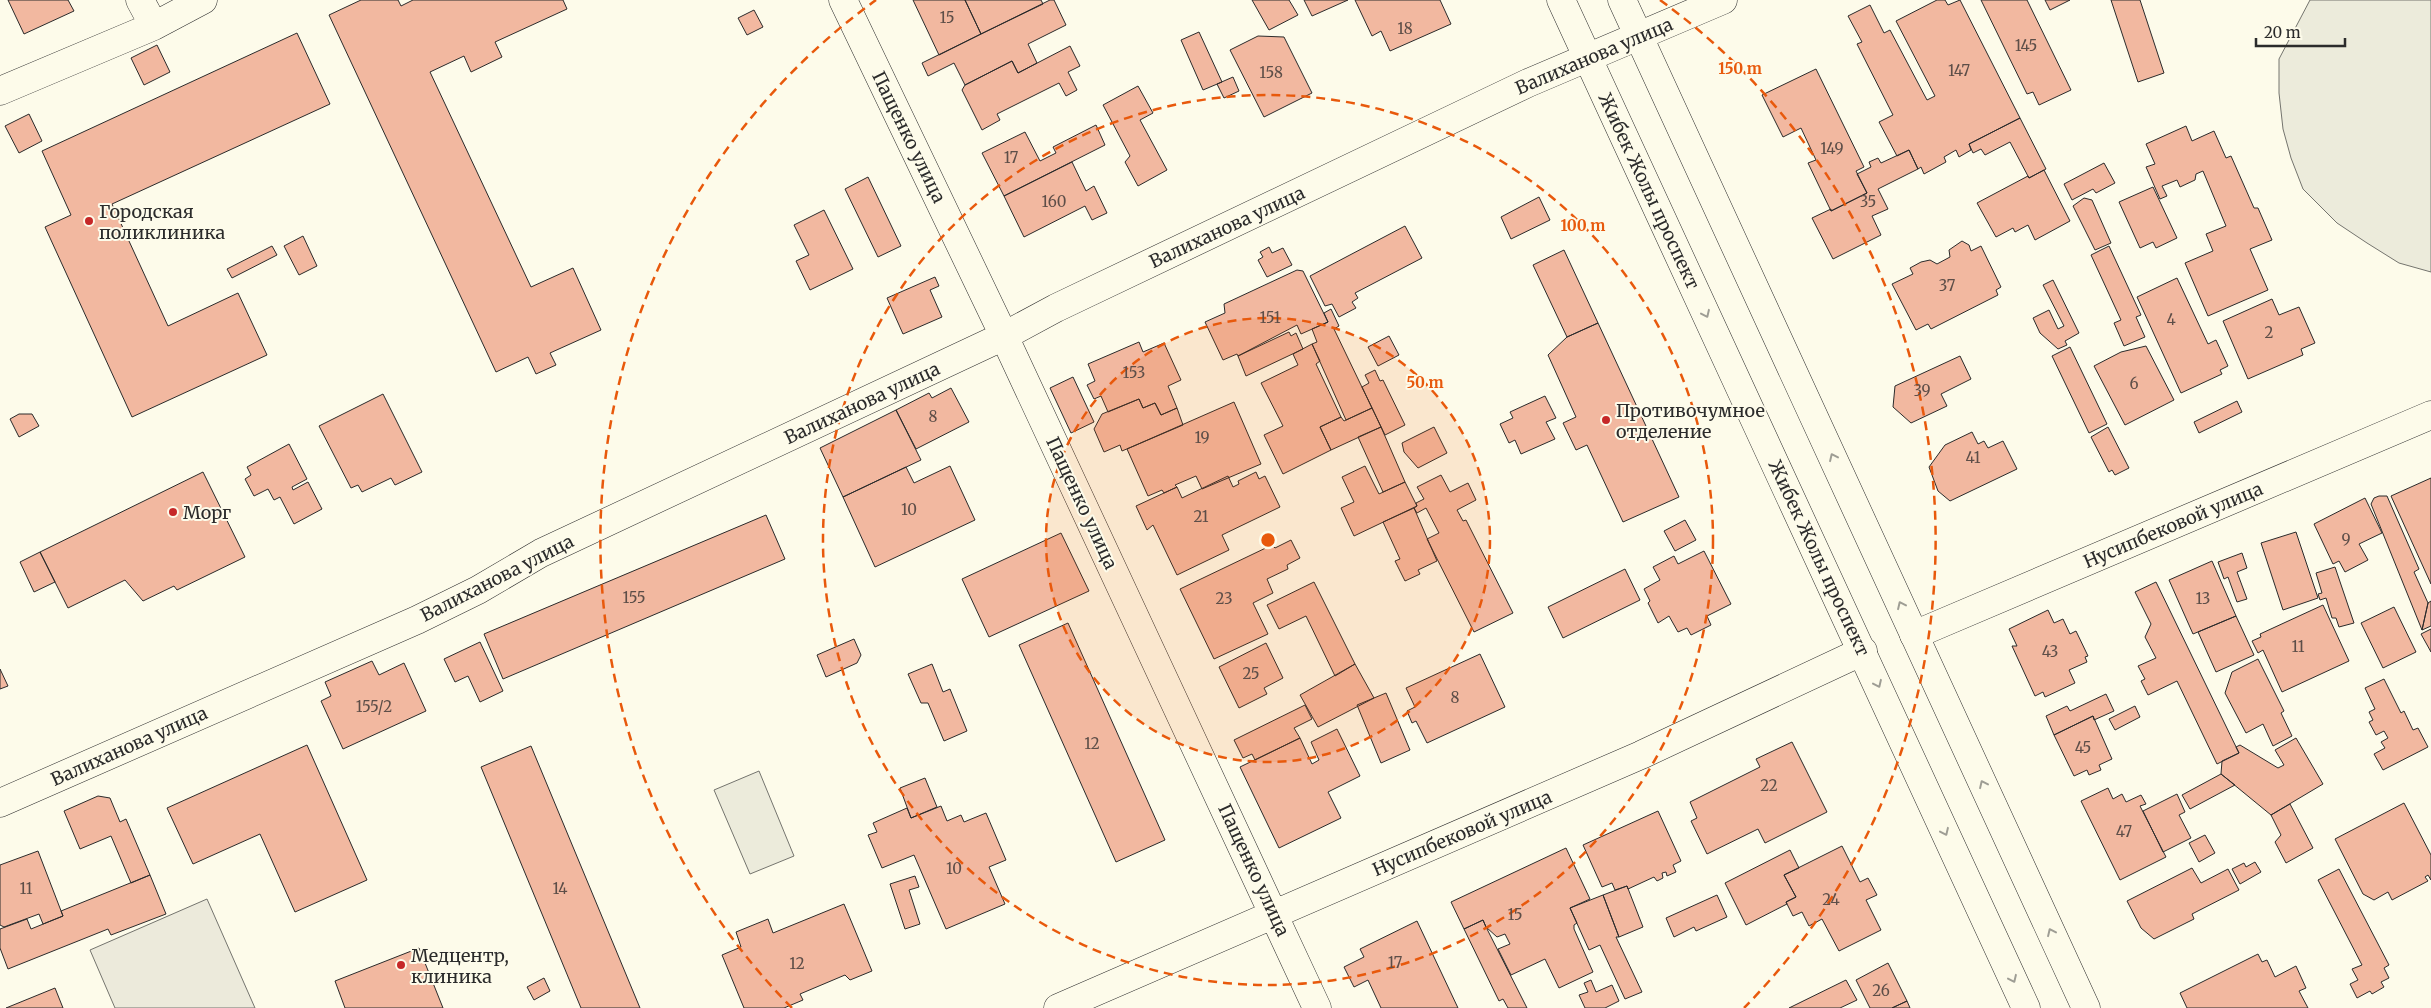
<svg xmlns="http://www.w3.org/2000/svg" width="2431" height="1008" font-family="Merriweather,serif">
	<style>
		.green { fill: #ecebdb; stroke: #74746e }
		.parking { fill: #eceadb; stroke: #74746e }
		.building { fill: #f2b8a0; stroke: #2b2b2b }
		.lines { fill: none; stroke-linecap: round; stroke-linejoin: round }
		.minor-casing { stroke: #2b2b2b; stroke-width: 29 }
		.highway-casing { stroke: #2b2b2b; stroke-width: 29 }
		.minor { stroke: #fdfbea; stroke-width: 28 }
		.highway { stroke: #fdfbea; stroke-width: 28 }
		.oneway { stroke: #9e9d94 }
		.ring { fill: none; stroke: #e8590c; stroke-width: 2.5; stroke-dasharray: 9 6 }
		.poi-dot { fill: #c62828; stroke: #fdfbea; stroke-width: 2 }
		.labels { text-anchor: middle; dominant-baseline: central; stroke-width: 4; stroke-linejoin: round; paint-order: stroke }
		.number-label { font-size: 15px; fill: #5d4e48 }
		.street-label { font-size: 18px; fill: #2b2b2b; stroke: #fdfbea }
		.poi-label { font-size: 18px; fill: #2b2b2b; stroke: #fdfbea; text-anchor: start }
		.centre { fill: #e8590c; stroke: #fdfbea; stroke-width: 2.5 }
		.ring-label { font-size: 15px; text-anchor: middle; font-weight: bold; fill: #e8590c; stroke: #fdfbea; stroke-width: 4; stroke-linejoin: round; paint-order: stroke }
	</style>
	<rect width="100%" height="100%" fill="#fdfbea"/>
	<path class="green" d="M2310,0h121v272l-32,-9 -32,-20 -30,-20 -34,-34 -12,-31 -8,-29 -4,-36v-34z
		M759,771l35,85 -44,18 -36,-84z"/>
	<path class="parking" d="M207,899l48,109h-140l-25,-58z"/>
	<path class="building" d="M8,0h60l6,11 -50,23z
		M361,0h37l3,6 12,-6h150l4,9 -72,33 7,15 -31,15 -7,-16 -34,16 101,215 42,-19 28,62 -51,23 6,12 -20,9 -8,-17 -32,15 -167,-357z
		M913,0h52l16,34 -42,21z
		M965,0h76l2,4 -62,30z
		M1050,0h4l12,25 -38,19 9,19 -19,10 -6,-12 -47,24 -11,-22 -26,13 -6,-13z
		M1252,0h37l9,15 -29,15z
		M1304,0h44l-36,16z
		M1355,0h85l11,24 -61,27 -9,-20 -9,5z
		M1937,0h8l3,5 12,-5 60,118 -51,26 2,6 -12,7 -3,-7 -12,7 2,5 -22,12 -3,-7 -3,2 -9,-19 -12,6 -18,-34 14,-7 -36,-71 5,-2 -14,-26 22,-11 14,28 6,-3 37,70 8,-4 -39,-75z
		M1981,0h46l44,90 -32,15 -6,-13 -6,2z
		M2045,0h25l-20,10z
		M2111,0h29l24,73 -26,9z
		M754,10l9,17 -16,8 -9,-17z
		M1199,32l23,50 -19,8 -22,-50z
		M297,33l33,71 -218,100 56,122 70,-33 29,62 -135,62 -87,-190 26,-12 -29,-64z
		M1258,36l26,1 28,56 -48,24 -34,-67z
		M157,45l13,27 -26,13 -13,-27z
		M1070,46l10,20 -12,6 9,18 -11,6 -7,-13 -62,31 3,6 -18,10 -20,-40 3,-5 47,-24 6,12z
		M1816,69l48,98 -8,4 11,22 -36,18 -23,-48 8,-3 -15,-32 -18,9 -21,-42z
		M1233,77l6,14 -15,7 -7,-14z
		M1138,86l15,27 -13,7 27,50 -29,16 -13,-24 5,-6 -27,-51z
		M29,114l13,27 -23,12 -14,-27z
		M2020,118l26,51 -17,9 -19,-36 -25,13 -4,-6 -8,4 -4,-9z
		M1096,125l9,20 -101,51 -22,-43 43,-21 15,29 16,-8 -3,-6z
		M2186,126l6,15 22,-10 12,27 5,-2 23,52h4l14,32 -22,9 18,41 -60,26 -23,-53 28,-12 -7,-17 20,-8 -23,-55 -7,3 -1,6 -15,7 -3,-7 -15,6 5,10 -7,3 -14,-32 9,-3 -9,-20z
		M1909,150l9,19 -40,20 10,20 -16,7 9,19 -48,24 -21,-41 19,-9v2l36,-18 -10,-19 14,-7 -2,-5 9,-4 3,5z
		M1072,162l14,29 8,-5 13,27 -15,7 -7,-14 -61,31 -20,-41z
		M2104,163l11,20 -19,10 -3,-4 -21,11 -8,-16z
		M2044,170l26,51 -35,19 -7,-15 -13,7 -2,-4 -17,9 -19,-34 51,-27 1,2z
		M868,177l33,69 -23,11 -33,-68z
		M2153,187l24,51 -21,10 -3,-6 -13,6 -21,-46z
		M1539,197l11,23 -39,19 -10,-22z
		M2084,198l8,2 19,43 -16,7 -22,-44z
		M824,210l29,59 -43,21 -14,-29 13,-6 -15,-30z
		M1405,226l17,32 -67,35 3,5 -6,4 4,6 -17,9 -7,-13 -7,2 -15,-30z
		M303,236l14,30 -18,9 -15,-29z
		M1962,241l7,4 2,6 10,-5 20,41 -5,3 2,5 -67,34 -3,-5 -12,6 -24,-46 21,-10 -3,-6 11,-6 9,-2 7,4 13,-7 -1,-7z
		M272,246l5,9 -45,23 -5,-9z
		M2109,246l32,69 -5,2 9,20 -21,9 -10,-23 7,-3 -30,-65z
		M1269,247l3,6 11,-5 9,17 -25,12 -9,-17 5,-3 -3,-5z
		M1564,250l34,73 -31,14 -34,-72z
		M1297,270l6,1 25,51 -27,12 -4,-9 -59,31 -1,-2 -14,6 -18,-38 20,-9 -1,-9z
		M935,277l4,9 -9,4 12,27 -39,17 -16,-36z
		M2177,278l31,66 8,-4 12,26 -8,4 2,4 -41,19 -44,-96z
		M2053,280l26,53 -14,8 2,4 -9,4 -18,-16 -7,-15 16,-8 9,19 6,-3 -21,-41z
		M2272,299l7,16 20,-8 16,36 -14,6 2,6 -55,24 -25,-58z
		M1331,309l8,17 -5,3 38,79 -26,12 -34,-76 5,-2 -5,-13 16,-7 -4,-9z
		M1598,323l81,174 -56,25 -36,-77 -11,5 -13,-27 13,-6 -28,-62 19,-18z
		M1289,332l2,4 5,-3 7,16 -57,27 -8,-20z
		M1389,336l10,19 -21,11 -10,-19z
		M1139,342l4,10 21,-9 17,37 -13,6 9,22 -16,7 -6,-12 -12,5 -4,-9 -31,13 -7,-16 -7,3 -7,-14 8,-4 -7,-17z
		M1312,344l8,17 -4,3 25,53 -21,10 11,23 -48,24 -19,-39 19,-9 -22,-43 37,-18 -5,-11z
		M2146,346l28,54 -49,25 -31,-59 27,-14z
		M2070,347l37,77 -18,9 -37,-77z
		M1960,356l11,23 -30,15 6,12 -36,17 -18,-16 2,-21z
		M1375,370l5,11 3,-1 22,45 -20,10 -23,-48 7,-4 -4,-8z
		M1073,377l21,45 -23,11 -21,-45z
		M951,388l18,34 -53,27 -20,-39 33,-17 3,5z
		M383,394l39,78 -27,13 -4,-7 -29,14 -4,-7 -7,3 -32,-62z
		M1545,396l11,22 -10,4 9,17 -34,15 -6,-14 -6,3 -9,-19 13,-6 -3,-6z
		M1139,399l4,9 12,-5 6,12 16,-7 6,17 -61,26 -2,-6 -16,7 -10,-23 8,-15z
		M2237,401l5,11 -43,21 -5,-11z
		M1234,402l27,62 -59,25 -6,-13 -21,9 2,2 -13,6 -2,-3 -14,6 -21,-47z
		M1372,408l9,19 -50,23 -11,-23 21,-10 3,4z
		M896,410l25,50 -78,37 -23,-49z
		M19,414h13l7,12 -20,11 -9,-18z
		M1381,427l24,55 -22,10 -25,-55z
		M1434,427l13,26 -29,15 -14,-16 -2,-9z
		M2108,427l21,41 -14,7 -3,-5 -3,2 -18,-35z
		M1972,432l6,12 6,-3 4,7 15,-7 14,28 -67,32 -12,-10 -9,-24 16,-22z
		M289,444l18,35 -15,8 1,3 15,-8 14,27 -28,15 -14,-27 -6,3 -6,-11 -14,7 -9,-17 6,-4 -4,-8z
		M950,466l25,54 -100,47 -32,-70 63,-30 8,16z
		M1365,466l14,28 26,-12 12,24 -63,30 -13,-28 13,-6 -12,-25z
		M203,472l42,85 -68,33 -3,-4 -31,15 -18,-21 -57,28 -28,-56z
		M1256,472l3,7 6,-3 15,31 -58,28 7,15 -52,25 -24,-50 -6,5 -11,-24 41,-19 5,11 46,-22 5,11 6,-3 -1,-3z
		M1441,475l9,17 18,-9 8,17 -19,10 6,11 3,-1 47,93 -39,19 -47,-93 12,-6 -13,-25 -9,5 -3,-5 3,-2 -1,-3 8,-4 -7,-12z
		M2431,478v106l-40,-88z
		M2379,496h8l32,73 -5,3 14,31 -6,27 -51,-126 3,-6z
		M2365,498l17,35 -23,11 9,16 -23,12 -6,-11 -6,3 -19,-40z
		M1414,508l23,53 -19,9 2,4 -15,7 -10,-20 5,-2 -17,-37z
		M766,515l19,44 -282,120 -19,-45z
		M1685,520l11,20 -21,11 -11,-20z
		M2296,532l22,66 -35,12 -22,-67z
		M1061,533l28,58 -100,46 -27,-58z
		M1291,540l9,18 -13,7 1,4 -21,10 6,14 -20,10 15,31 -54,25 -34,-70 92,-44 3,3z
		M1704,551l27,53 -24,12 4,9 -20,10 -4,-7 -9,4 -9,-16 -11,7 -10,-20 2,-2 -6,-12 16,-9 -7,-13 21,-11 4,8z
		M40,552l15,30 -21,10 -14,-30z
		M2242,553l5,15 -10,4 10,27 -10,3 -9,-25 -4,2 -6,-17z
		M2212,561l24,55 -43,18 -24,-54z
		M2335,567l19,56 -15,4 -3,-9h-4l-6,-20 -6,2 -2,-6 4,-1 -6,-20z
		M1625,569l15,31 -77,38 -15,-31z
		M1314,582l41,82 -20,12 -29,-60 -27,13 -12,-24z
		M2156,582l83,171 -22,11 -40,-83 -29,14 -7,-14 4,-2 -7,-13 18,-8 -11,-21 6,-13 -16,-32z
		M2431,601v25l-9,4 6,-27z
		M2323,605l26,56 -67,31 -19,-42 -5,3 -6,-12 9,-4 -1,-3z
		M2394,607l22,45 -33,16 -22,-45z
		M2048,610l6,13 9,-4 7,15 6,-3 12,25 -3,1 2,5 -18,8 6,13 -30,14 -2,-5 -8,4 -23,-50h5l-8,-17z
		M2236,616l18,39 -38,17 -18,-40z
		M1068,623l97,217 -49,22 -97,-217z
		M2431,629v23l-10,-18z
		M854,639l7,16 -4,8 -31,14 -9,-22z
		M480,642l23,49 -23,11 -12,-26 -13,6 -11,-23z
		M1266,643l17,35 -19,10 3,6 -28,14 -20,-41z
		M1480,654l25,53 -78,36 -11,-22 -4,2 -5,-12 8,-4 -9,-19z
		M2258,659l26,52 -3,2 11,23 -19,10 -10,-22 -17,9 -21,-40 7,-21z
		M372,661l7,14 25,-12 22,48 -83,38 -22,-48 10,-5 -6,-14z
		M932,664l11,28 7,-3 17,42 -23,10 -16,-38h-7l-13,-29z
		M1355,664l19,34 -56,29 -18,-32z
		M0,669l8,17 -8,3z
		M2384,679l17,34 3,-2 9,19 5,-2 10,19 -45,23 -9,-16 11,-6 -4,-6 7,-4 -4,-7 -8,4 -7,-13 4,-2 -4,-8 6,-3 -10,-21z
		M1386,693l24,57 -29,13 -24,-58z
		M2106,694l8,17 -20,9 -1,-4 -39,19 -8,-19 21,-10 3,5z
		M1305,705l7,14 -18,9 6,10 -45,22 -3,-6 -9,4 -9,-18z
		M2135,706l5,11 -25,13 -6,-11z
		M2093,716l19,43 -13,6 2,5 -12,5 -2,-5 -13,6 -20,-41z
		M1337,729l23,47 -32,16 13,26 -62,30 -39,-81 60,-29 12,26 7,-4 -8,-18z
		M2296,738l27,46 -52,31 -50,-41 1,-13 17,-8 -3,-6 4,-2 38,23 6,-3 -9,-15z
		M1792,742l35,70 -62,31 -7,-14 -51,25 -16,-33 6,-3 -7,-16 70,-35 -4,-8z
		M307,745l60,135 -72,32 -35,-78 -67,30 -26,-56z
		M531,746l109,262h-59l-100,-241z
		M2221,774l14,11 -45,24 -8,-14z
		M925,778l12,29 -26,11 -11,-30z
		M2108,788l5,11 9,-5 4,8 15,-7 5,9 -6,2 26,51 -46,23 -39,-79z
		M2177,794l8,18 -6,3 12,23 -28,14 -20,-41z
		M98,796l12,2 10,24 6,-3 24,56 -19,8 -20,-47 -31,13 -16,-38z
		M2404,803l27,52v25l-3,-5 -3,2 3,4 -36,19 -4,-8 -14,8 -11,-6 -28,-55z
		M2290,804l23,44 -27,15 -11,-21 6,-7 -10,-20z
		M941,806l6,15 14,-6 3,7 22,-9 20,47 -17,7 16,37 -59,25 -32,-74 -32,13 -14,-33 9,-3 -4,-9 34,-15 4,10z
		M1658,811l23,50 -8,4 3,7 -9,4 -1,-4 -4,1 1,5 -6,3 -3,-4 -26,12 -1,-3 -12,4 -3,-7 -10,4 -19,-42z
		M2205,835l10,18 -16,9 -10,-19z
		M1842,846l18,36 8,-4 9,17 -11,5 15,30 -42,21 -17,-32 -13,7 -7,-14 -9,4 -7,-14 10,-5 -12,-22z
		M1566,848l24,51 -20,9 7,15 -3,2v4l19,43 -34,16 -14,-29 -34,16 -13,-26 12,-5 -5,-10 -8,3 -11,-10 -3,-7 -19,9 -13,-27z
		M1790,850l9,18 -15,7 12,22 -10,5 1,2 -41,21 -21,-42z
		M38,851l25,65 -20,8 -4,-10 -35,13 -4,-2v-60z
		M2255,862l6,10 -21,12 -8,-15 12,-6 2,4z
		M2192,868l9,15 27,-14 11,21 -47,24 2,5 -40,20 -13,-11 -14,-27z
		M2339,869l50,96 -5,3 5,10 -8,4 3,5 -12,7 -2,-3 -13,7 -7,-14 8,-4 -6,-11 10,-4 -44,-85z
		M150,875l16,39 -55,21 -3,-6 -100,40 -8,-21v-19l27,-10 4,10 32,-13 -2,-5z
		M915,876l4,11 -10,3 11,34 -15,5 -15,-45z
		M1627,886l16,41 -24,10 -16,-42z
		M1603,895l16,42h-3l26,55 -17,7 -25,-54 -11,5 -19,-42z
		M1717,895l10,22 -31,14 -2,-4 -20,10 -8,-19z
		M844,904l28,67 -22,9 -5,-5 -45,19 3,6 -19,8h-40l-22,-53 19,-8 -5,-15 32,-13 5,14z
		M1483,920l3,7 41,81h-19l-5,-9 -4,2 -35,-72z
		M1417,921l41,87h-77l-13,-28 -14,7 -10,-20 20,-10 -4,-8z
		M419,948l24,60h-98l-10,-27z
		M2258,954l4,8 5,-2 8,17 21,-11 10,22 -7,3 9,17h-121l-7,-15z
		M1888,963l19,38 -15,7h-22l-14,-28z
		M544,978l6,13 -16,9 -7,-13z
		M1591,980l5,12 16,-7 7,16 -14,7h-20l-6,-13 9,-3 -4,-9z
		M1846,980l11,20 -17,8h-51z
		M55,988l8,20h-57z
		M1907,1001l3,7h-18z"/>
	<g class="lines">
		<g class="minor-casing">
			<path id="minor" d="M140,0l14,26
				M843,0l161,336 313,672
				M0,91l154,-65 49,-26
				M1914,635l517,-220
				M0,803l417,-183 61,-30 63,-37 463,-217 52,-28 472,-225 195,-83
				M1058,1008l583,-253 222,-104"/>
		</g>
		<g class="highway-casing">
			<path id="highway" d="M1561,0l465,1008
				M1622,0l464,1008"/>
		</g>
		<use href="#minor" class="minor"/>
		<use href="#highway" class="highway"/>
	</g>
	<defs><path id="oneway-chevron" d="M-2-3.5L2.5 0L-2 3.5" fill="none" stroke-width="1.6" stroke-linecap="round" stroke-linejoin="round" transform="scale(1.25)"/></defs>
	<g class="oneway">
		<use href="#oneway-chevron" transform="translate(1706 314) rotate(65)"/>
		<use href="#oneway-chevron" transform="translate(1833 457) rotate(-115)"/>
		<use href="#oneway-chevron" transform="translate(1901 605) rotate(-115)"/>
		<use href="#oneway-chevron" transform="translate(1878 684) rotate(65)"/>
		<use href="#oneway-chevron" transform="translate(1983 784) rotate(-115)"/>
		<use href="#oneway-chevron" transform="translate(1945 832) rotate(65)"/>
		<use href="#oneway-chevron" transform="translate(2051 932) rotate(-115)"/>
		<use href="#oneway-chevron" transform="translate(2013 979) rotate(65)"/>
	</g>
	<circle cx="1268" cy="540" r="222" fill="#e8590c" fill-opacity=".12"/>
	<g class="ring">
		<circle cx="1268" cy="540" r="222"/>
		<circle cx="1268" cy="540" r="445"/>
		<path d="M792 1008A667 667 0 0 1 876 0M1660 0A667 667 0 0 1 1744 1008"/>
	</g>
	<g class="poi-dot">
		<circle cx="89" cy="221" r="5"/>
		<circle cx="1606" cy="420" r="5"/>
		<circle cx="173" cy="512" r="5"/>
		<circle cx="401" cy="965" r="5"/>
	</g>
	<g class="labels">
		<g class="number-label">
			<text x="947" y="17">15</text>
			<text x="1405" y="28">18</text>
			<text x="2026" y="45">145</text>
			<text x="1959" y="70">147</text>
			<text x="1271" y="72">158</text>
			<text x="1832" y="148">149</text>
			<text x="1011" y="157">17</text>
			<text x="1054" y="201">160</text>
			<text x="1868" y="201">35</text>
			<text x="1947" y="285">37</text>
			<text x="1270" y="317">151</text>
			<text x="2171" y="319">4</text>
			<text x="2269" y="332">2</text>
			<text x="1134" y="372">153</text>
			<text x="2134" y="383">6</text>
			<text x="1922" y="390">39</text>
			<text x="933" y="416">8</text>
			<text x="1202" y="437">19</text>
			<text x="1973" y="457">41</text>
			<text x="909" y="509">10</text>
			<text x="1201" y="516">21</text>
			<text x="2346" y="539">9</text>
			<text x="634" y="597">155</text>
			<text x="1224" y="598">23</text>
			<text x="2203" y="598">13</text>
			<text x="2298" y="646">11</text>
			<text x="2050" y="651">43</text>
			<text x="1251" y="673">25</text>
			<text x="1455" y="697">8</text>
			<text x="374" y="706">155/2</text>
			<text x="1092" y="743">12</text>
			<text x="2083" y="747">45</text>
			<text x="1769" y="785">22</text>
			<text x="2124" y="831">47</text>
			<text x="954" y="868">10</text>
			<text x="26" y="888">11</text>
			<text x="560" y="888">14</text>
			<text x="1831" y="899">24</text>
			<text x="1515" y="914">15</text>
			<text x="1395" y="962">17</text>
			<text x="797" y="963">12</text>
			<text x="1881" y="990">26</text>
		</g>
		<g class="street-label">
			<text transform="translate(1594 56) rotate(-23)">Валиханова улица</text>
			<text transform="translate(909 137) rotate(64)">Пащенко улица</text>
			<text transform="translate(1649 191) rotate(65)">Жибек Жолы проспект</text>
			<text transform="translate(1227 227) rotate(-25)">Валиханова улица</text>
			<text transform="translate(862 403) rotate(-25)">Валиханова улица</text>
			<text transform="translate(1082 503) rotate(65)">Пащенко улица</text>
			<text transform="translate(2173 525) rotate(-23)">Нусипбековой улица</text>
			<text transform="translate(1819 558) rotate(65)">Жибек Жолы проспект</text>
			<text transform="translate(497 578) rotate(-27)">Валиханова улица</text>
			<text transform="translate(129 746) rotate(-24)">Валиханова улица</text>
			<text transform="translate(1462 833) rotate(-23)">Нусипбековой улица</text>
			<text transform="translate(1254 870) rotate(65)">Пащенко улица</text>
		</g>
		<g class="poi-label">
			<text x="99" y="211">Городская<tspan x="99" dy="21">поликлиника</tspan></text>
			<text x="1616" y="410">Противочумное<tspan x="1616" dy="21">отделение</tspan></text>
			<text x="183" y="512">Морг</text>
			<text x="411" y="955">Медцентр,<tspan x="411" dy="21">клиника</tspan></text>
		</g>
	</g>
	<circle cx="1268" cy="540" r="8" class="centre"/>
	<g class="ring-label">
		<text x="1740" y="74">150 m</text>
		<text x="1583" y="231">100 m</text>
		<text x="1425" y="388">50 m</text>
	</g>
	<path d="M2256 38v8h89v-8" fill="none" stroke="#2b2b2b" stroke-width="2.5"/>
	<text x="2264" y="38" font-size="15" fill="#2b2b2b" stroke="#fdfbea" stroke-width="4" paint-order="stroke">20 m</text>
</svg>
